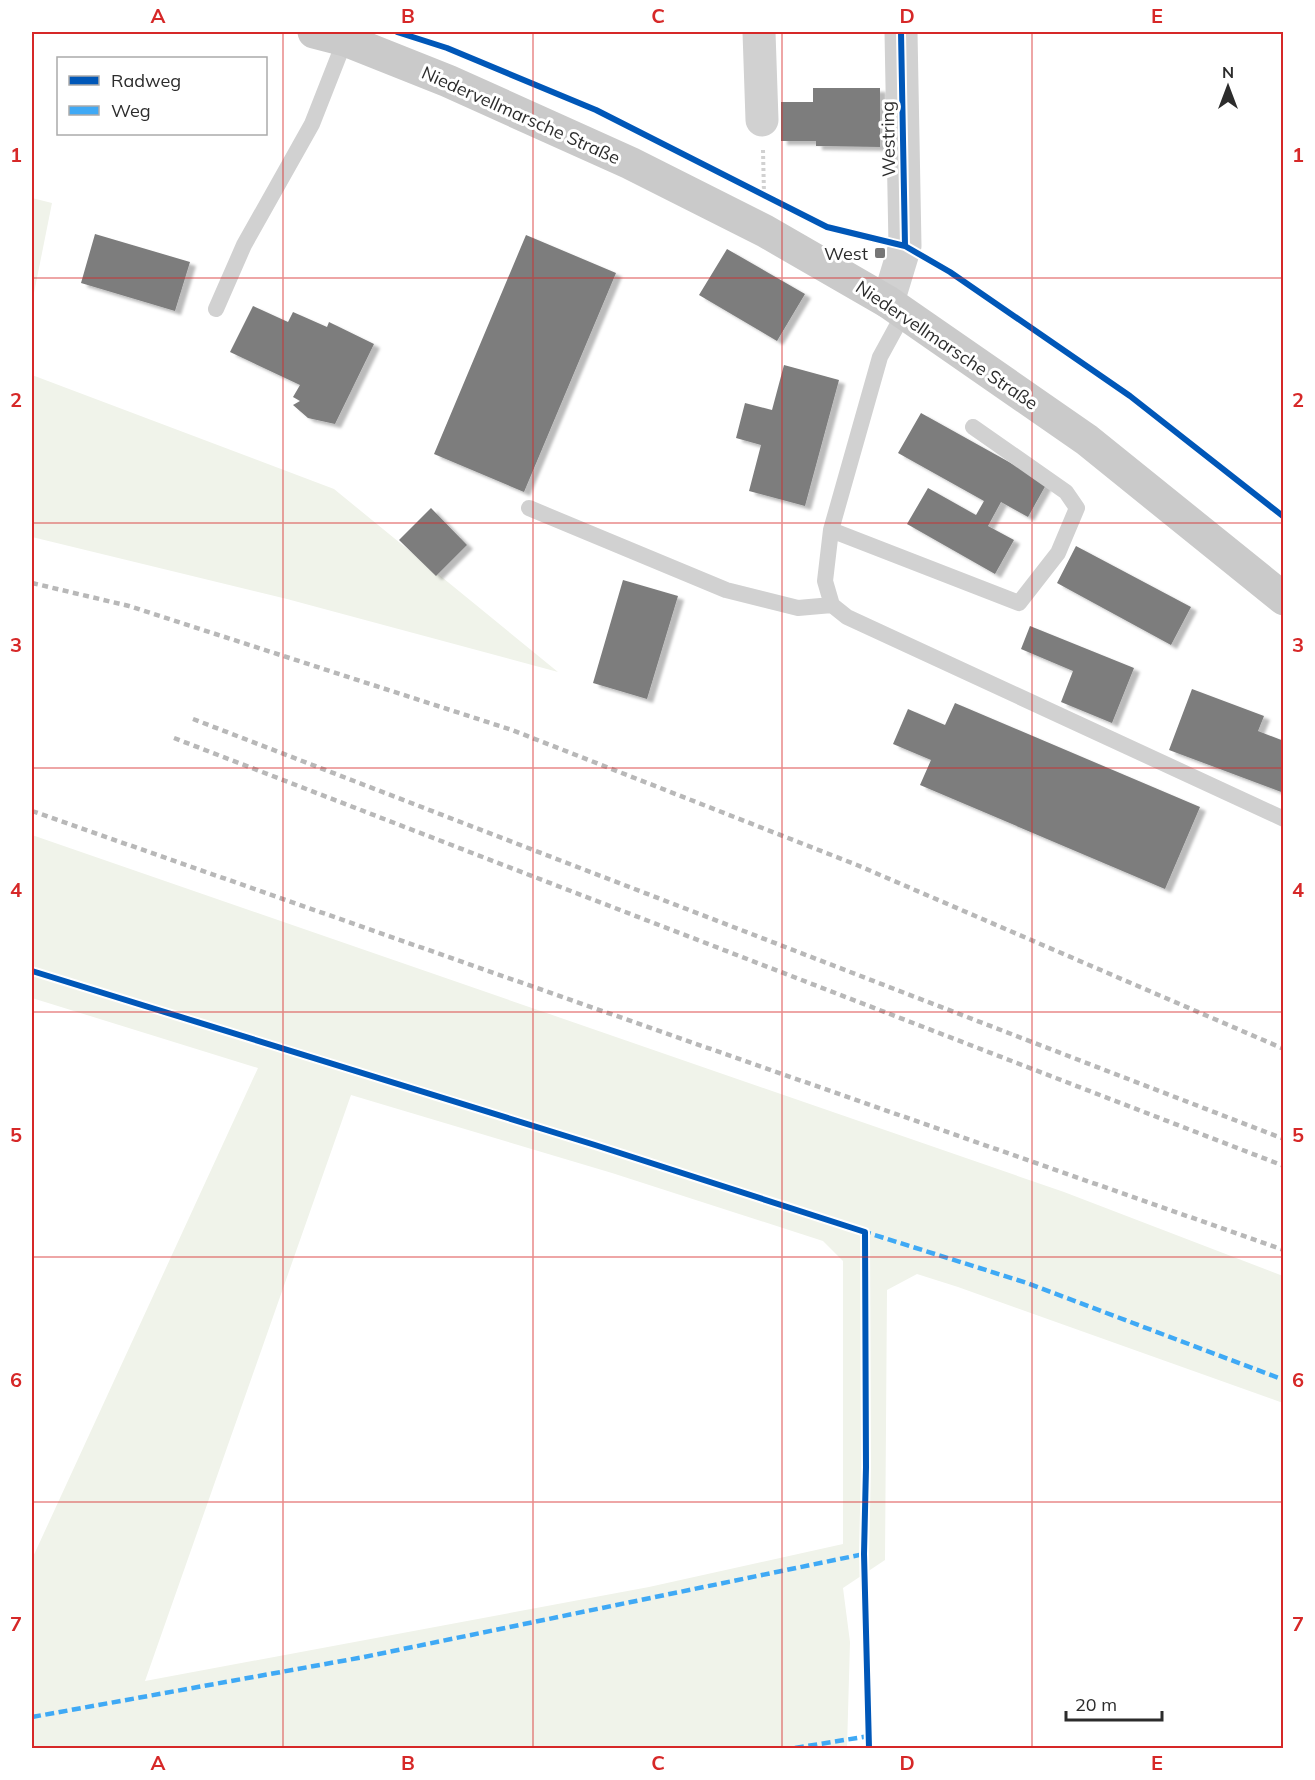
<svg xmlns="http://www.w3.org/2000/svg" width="1315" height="1780" font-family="Mulish,sans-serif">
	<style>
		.green { fill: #f0f3ea; fill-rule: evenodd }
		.building { fill: #7d7d7d; filter: url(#shadow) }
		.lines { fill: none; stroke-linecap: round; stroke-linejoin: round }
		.path { stroke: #d1d1d1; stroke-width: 4; stroke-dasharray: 3 3; stroke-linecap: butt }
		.lane { stroke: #d1d1d1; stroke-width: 16 }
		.street { stroke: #d1d1d1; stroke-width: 33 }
		.secondary { stroke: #cacaca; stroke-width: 33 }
		.rail { stroke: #b8b8b8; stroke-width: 4.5; stroke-dasharray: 6 4.5; stroke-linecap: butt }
		.quiet { stroke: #3fa9f5; stroke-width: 4.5; stroke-dasharray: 9 4.5; stroke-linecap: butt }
		.cycleway-casing { stroke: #fff; stroke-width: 10 }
		.cycleway { stroke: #0057b8; stroke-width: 6 }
		.grid { fill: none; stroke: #d62828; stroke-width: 1.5; stroke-opacity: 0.55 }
		.poi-dot { fill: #767676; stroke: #fff; stroke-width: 2 }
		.labels { text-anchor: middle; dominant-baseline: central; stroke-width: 6; stroke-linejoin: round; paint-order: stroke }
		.street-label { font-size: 18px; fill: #2c2c2c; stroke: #fff }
		.poi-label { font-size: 18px; fill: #2c2c2c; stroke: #fff; text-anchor: end }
		.neatline { fill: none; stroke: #d62828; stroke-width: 2 }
		.grid-label { font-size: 20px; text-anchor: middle; font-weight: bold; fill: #d62828 }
	</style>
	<defs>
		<filter id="shadow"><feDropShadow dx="6" dy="4" stdDeviation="1.5" flood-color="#0004"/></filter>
	</defs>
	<rect width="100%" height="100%" fill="#fff"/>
	<path class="green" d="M32,198l20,5 -20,100z
		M32,375l302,114 224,183 -271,-73 -255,-62z
		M32,835l1032,357 219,84v127l-325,-116 -41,-13 -30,16 -2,270 -42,28 7,54 -3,106h-815v-189l226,-491 -226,-70zM351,1095l261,78 211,68 20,20v283l-194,43 -504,94z"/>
	<path class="building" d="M813,88h67v59l-64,-1v-5h-35v-39h32z
		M95,234l95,28 -15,49 -94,-28z
		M526,235l90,38 -92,219 -90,-38z
		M727,249l78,45 -28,47 -78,-46z
		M253,306l35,16 5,-10 34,15 2,-5 45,22 -39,80 -27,-6 -15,-13 7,-4 -7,-4 7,-12 -70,-33z
		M784,365l55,15 -34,126 -56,-15 12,-46 -25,-7 9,-35 27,7z
		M921,413l126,70 -19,34 -27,-15 -13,24 26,14 -19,34 -88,-50 21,-36 48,27 8,-14 -86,-48z
		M431,508l36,37 -31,31 -37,-36z
		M1076,546l115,61 -20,38 -114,-62z
		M623,580l55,16 -31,103 -54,-16z
		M1030,626l104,42 -22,55 -51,-21 12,-31 -52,-22z
		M1192,689l72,27 -6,15 26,10v52l-115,-43z
		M955,703l245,104 -35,82 -245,-104 11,-25 -38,-16 15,-35 37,16z"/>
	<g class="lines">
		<path class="path" d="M763,150l1,44
			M934,263l196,133 154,121"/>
		<path class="lane" d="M216,309l28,-64 68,-121 33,-84
			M904,313l-24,44 -49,173 -6,51 7,24 15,12 437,202
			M529,508l197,82 72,18 34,-3
			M831,530l188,73 39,-50 19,-45 -11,-16 -93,-65"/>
		<path class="street" d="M759,32l3,88
			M888,302l17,-56 -4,-214"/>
		<path class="secondary" d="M314,32l31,8 103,41 182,82 135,68 123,71 199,138 197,159"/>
		<path class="rail" d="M32,583l97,23 383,124 345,135 427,184
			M193,719l1091,420
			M174,738l1110,428
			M32,811l1252,439"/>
		<path class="quiet" d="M862,1231l165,52 257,97
			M32,1717l332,-60 500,-103
			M795,1748l74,-12"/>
		<g class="cycleway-casing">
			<path id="cycleway" d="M397,32l50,16 149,62 231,117 78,19 45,26 180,124 154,121
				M901,32l4,214
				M32,971l563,174 270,87 1,235 -2,87 5,194"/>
		</g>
		<use href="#cycleway" class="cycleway"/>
	</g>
	<path class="grid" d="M283,32v1716M533,32v1716M782,32v1716M1032,32v1716M32,278h1252M32,523h1252M32,768h1252M32,1012h1252M32,1257h1252M32,1502h1252"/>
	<rect class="poi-dot" x="874" y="247" width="12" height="12" rx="3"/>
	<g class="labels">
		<g class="street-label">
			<text transform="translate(521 115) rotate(24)">Niedervellmarsche Straße</text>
			<text transform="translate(888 139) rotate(-91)">Westring</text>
			<text transform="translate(947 345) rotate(34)">Niedervellmarsche Straße</text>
		</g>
		<g class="poi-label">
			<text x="868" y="253">West</text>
		</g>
	</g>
	<rect width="1315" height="1780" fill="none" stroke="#ffffff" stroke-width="66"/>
	<rect x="57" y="57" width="210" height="78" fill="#ffffff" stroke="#ababab" stroke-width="1.5"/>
	<rect x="69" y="76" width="30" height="9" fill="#0057b8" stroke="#ababab" stroke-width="1.5"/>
	<text x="111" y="87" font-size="18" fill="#2c2c2c">Radweg</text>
	<rect x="69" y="106" width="30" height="9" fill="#3fa9f5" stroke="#ababab" stroke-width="1.5"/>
	<text x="111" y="117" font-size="18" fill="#2c2c2c">Weg</text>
	<g transform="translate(1228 87)" stroke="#ffffff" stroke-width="4.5" paint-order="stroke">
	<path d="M0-4.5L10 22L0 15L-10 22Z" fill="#2c2c2c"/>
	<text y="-9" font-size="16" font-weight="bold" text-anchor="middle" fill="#2c2c2c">N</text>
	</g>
	<path d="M1066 1711v9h96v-9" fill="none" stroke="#2c2c2c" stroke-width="3"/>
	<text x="1075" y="1711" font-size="18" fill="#2c2c2c" stroke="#ffffff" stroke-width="4.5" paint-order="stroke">20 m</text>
	<rect x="33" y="33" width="1249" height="1714" class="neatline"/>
	<g class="grid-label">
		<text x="158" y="23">A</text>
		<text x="408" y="23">B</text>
		<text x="658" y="23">C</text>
		<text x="907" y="23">D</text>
		<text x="1157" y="23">E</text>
		<text x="16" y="162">1</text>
		<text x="1298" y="162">1</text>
		<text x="16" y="407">2</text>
		<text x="1298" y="407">2</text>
		<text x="16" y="652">3</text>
		<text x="1298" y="652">3</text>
		<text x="16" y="897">4</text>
		<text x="1298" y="897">4</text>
		<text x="16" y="1142">5</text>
		<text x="1298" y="1142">5</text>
		<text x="16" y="1387">6</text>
		<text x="1298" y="1387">6</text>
		<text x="16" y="1631">7</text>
		<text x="1298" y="1631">7</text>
		<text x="158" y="1770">A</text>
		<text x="408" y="1770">B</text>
		<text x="658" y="1770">C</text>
		<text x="907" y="1770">D</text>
		<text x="1157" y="1770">E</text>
	</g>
</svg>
